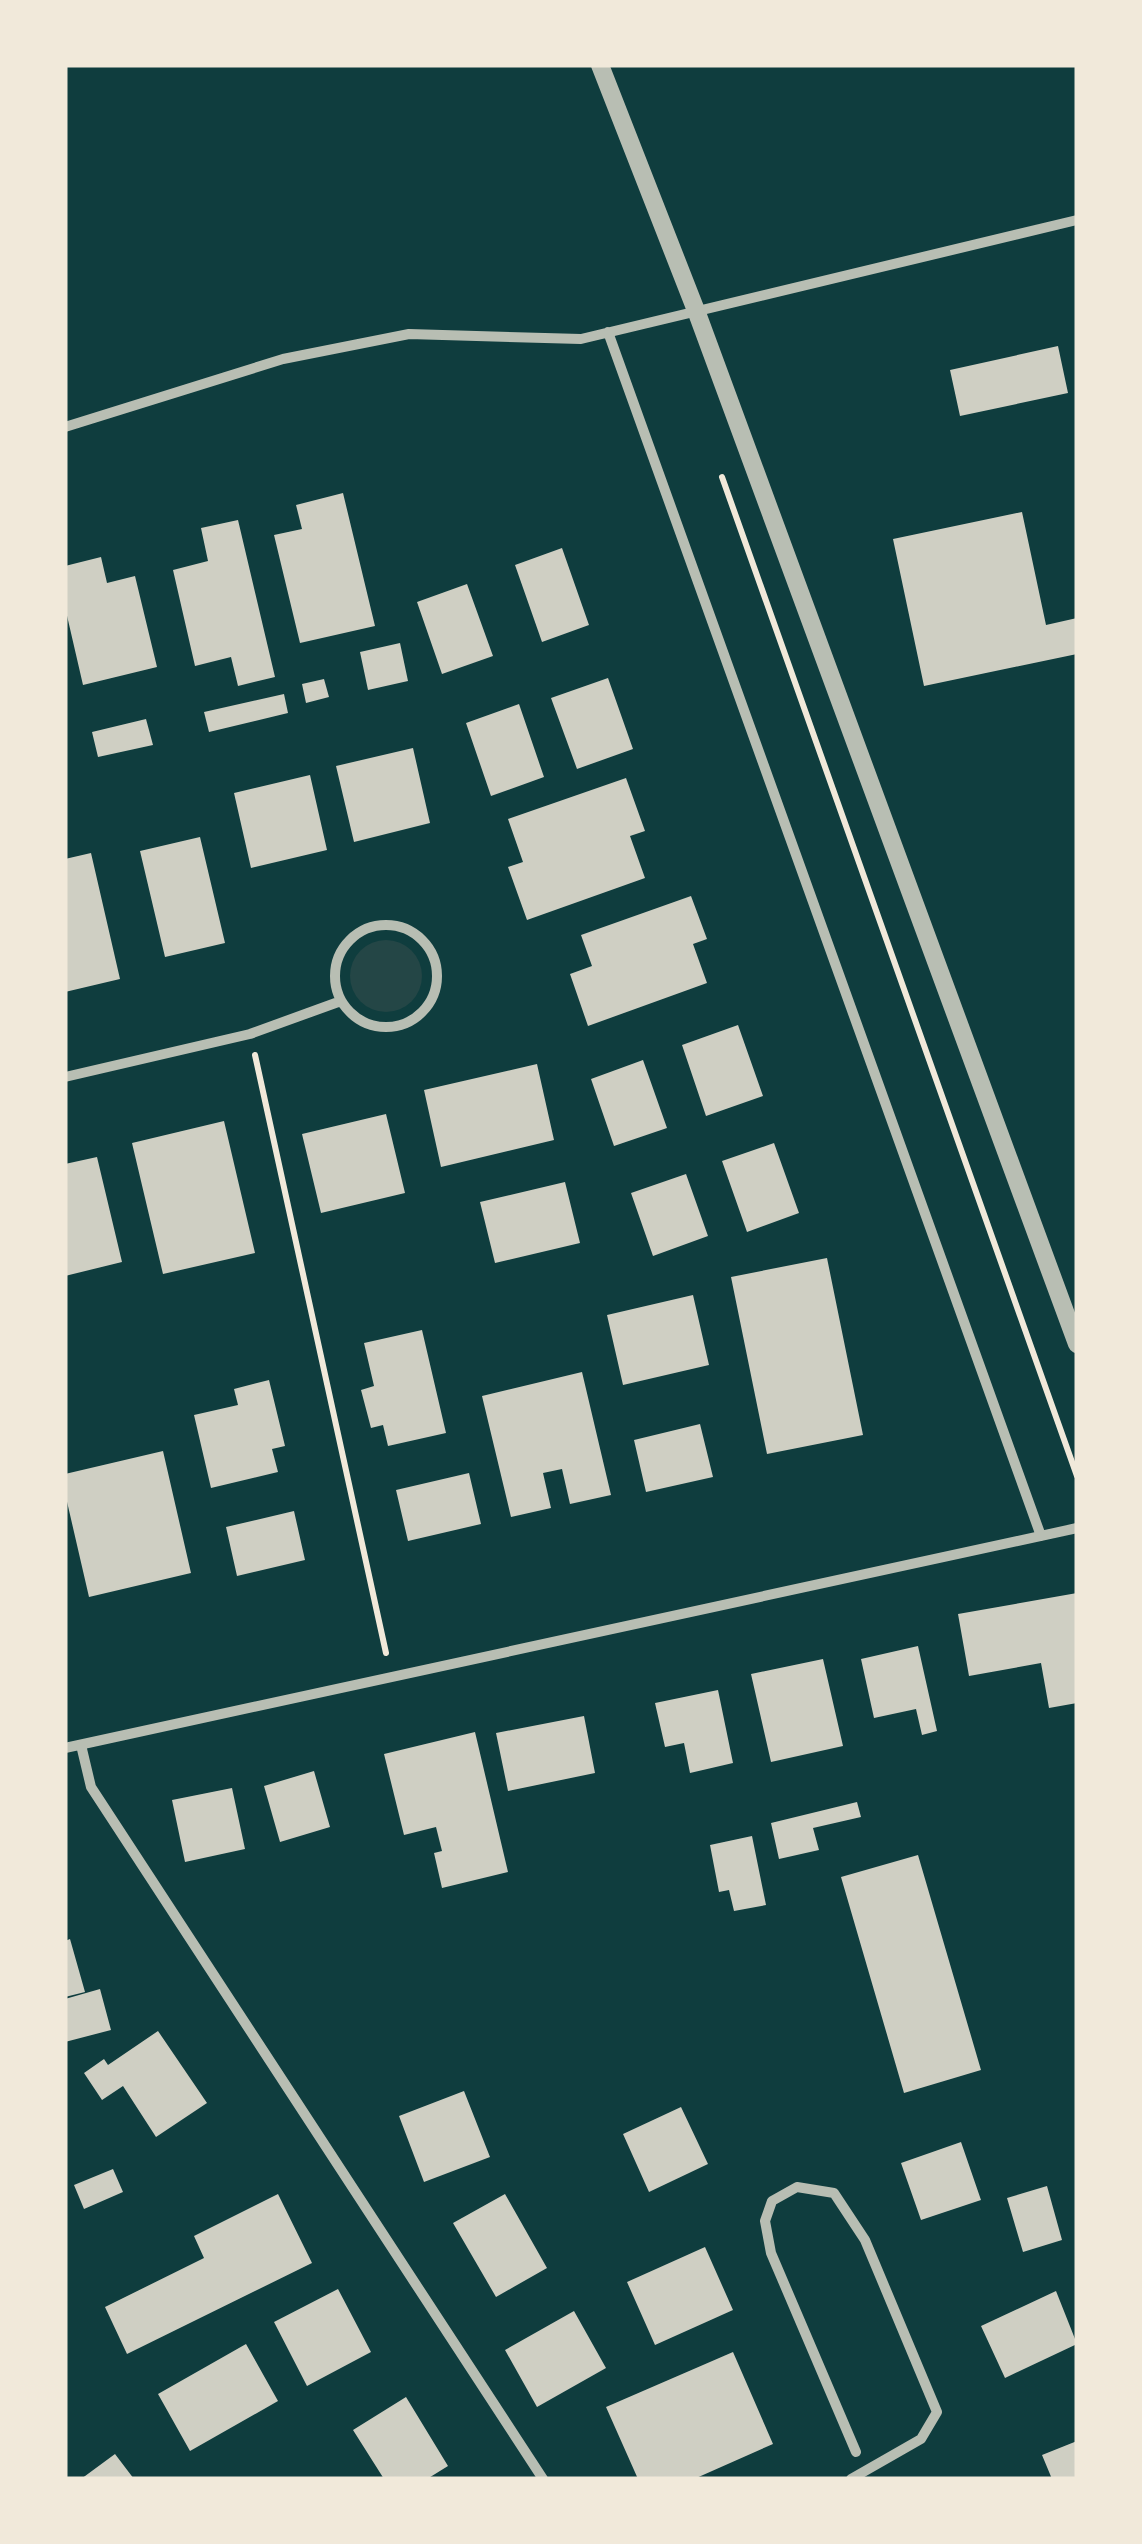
<svg xmlns="http://www.w3.org/2000/svg" width="1142" height="2544" font-family="'Space Grotesk',sans-serif">
	<style>
		.green { fill: #244646 }
		.building { fill: #cfcfc3 }
		.lines { fill: none; stroke-linecap: round; stroke-linejoin: round }
		.path { stroke: #f1e9da; stroke-width: 6 }
		.minor { stroke: #b8beb3; stroke-width: 10 }
		.tertiary { stroke: #b8beb3; stroke-width: 18 }
	</style>
	<rect width="100%" height="100%" fill="#0f3d3e"/>
	<path class="green" d="M350 976a36 36 0 1 1 72 0a36 36 0 1 1-72 0Z"/>
	<path class="building" d="M1058,346l10,47 -108,23 -10,-46z
		M343,493l32,133 -75,17 -26,-108 28,-6 -6,-24z
		M1022,512l24,113 31,-7v36l-153,32 -31,-147z
		M238,520l37,157 -37,9 -7,-29 -36,9 -22,-96 35,-9 -7,-33z
		M562,548l27,77 -47,17 -27,-77z
		M101,557l6,26 28,-7 22,91 -74,18 -18,-78v-41z
		M467,584l26,72 -51,18 -25,-72z
		M400,643l8,38 -40,9 -8,-38z
		M608,678l25,71 -56,20 -26,-71z
		M324,679l5,18 -23,6 -4,-19z
		M284,694l4,19 -79,19 -5,-20z
		M519,704l25,73 -53,19 -25,-73z
		M146,719l7,26 -55,12 -6,-25z
		M413,748l17,75 -76,19 -18,-76z
		M310,775l17,75 -76,18 -17,-75z
		M626,778l19,53 -15,5 15,42 -118,42 -19,-53 15,-5 -15,-43z
		M200,837l25,106 -60,14 -25,-106z
		M91,853l29,126 -55,13v-133z
		M691,896l16,43 -14,5 14,39 -119,43 -18,-52 22,-8 -11,-31z
		M738,1025l25,71 -57,20 -24,-71z
		M643,1060l24,68 -53,18 -23,-67z
		M537,1064l17,76 -113,27 -17,-77z
		M386,1114l19,79 -84,20 -19,-79z
		M224,1121l31,132 -92,21 -31,-131z
		M774,1143l25,70 -52,19 -25,-71z
		M97,1157l25,105 -57,14v-112z
		M686,1174l22,62 -55,20 -22,-63z
		M565,1182l15,61 -85,20 -15,-61z
		M827,1258l36,177 -96,19 -36,-177z
		M693,1295l16,70 -86,20 -16,-70z
		M422,1330l24,103 -58,13 -5,-21 -12,3 -10,-38 13,-4 -10,-43z
		M582,1372l29,123 -41,9 -8,-35 -19,4 8,35 -40,9 -29,-121z
		M269,1380l16,66 -13,3 6,23 -67,16 -17,-73 44,-10 -4,-16z
		M700,1424l13,53 -67,15 -12,-52z
		M163,1451l28,122 -102,24 -24,-104v-19z
		M469,1473l12,51 -73,17 -12,-51z
		M294,1511l11,49 -68,16 -11,-49z
		M1077,1593v110l-28,5 -8,-45 -72,13 -11,-62z
		M918,1646l19,85 -15,4 -6,-26 -42,9 -13,-59z
		M823,1659l20,87 -72,16 -20,-88z
		M718,1690l15,73 -43,10 -6,-30 -19,4 -10,-44z
		M584,1716l11,57 -87,18 -12,-58z
		M475,1732l33,140 -66,16 -8,-35 8,-2 -6,-24 -32,8 -20,-81z
		M314,1771l16,56 -50,15 -16,-56z
		M232,1788l13,61 -60,13 -13,-62z
		M857,1802l4,15 -48,11 6,22 -40,9 -8,-36z
		M752,1836l14,69 -32,6 -5,-21 -10,2 -9,-47z
		M918,1855l63,215 -77,23 -63,-216z
		M70,1939l15,53 -20,5v-56z
		M100,1989l11,41 -46,12v-43z
		M158,2031l49,72 -51,34 -33,-51 -21,14 -18,-27 20,-14 4,6z
		M464,2091l26,66 -66,25 -25,-66z
		M681,2107l27,57 -59,28 -26,-58z
		M961,2142l20,58 -60,20 -20,-57z
		M113,2169l10,23 -39,17 -10,-24z
		M1047,2186l15,54 -39,12 -16,-54z
		M278,2194l34,69 -185,91 -22,-47 99,-49 -10,-22z
		M505,2194l42,74 -51,29 -43,-74z
		M705,2247l28,63 -78,35 -28,-63z
		M338,2289l33,63 -64,34 -33,-64z
		M1056,2291l21,53 -72,34 -24,-52z
		M574,2311l32,57 -69,39 -32,-57z
		M246,2344l32,57 -88,50 -32,-57z
		M733,2352l40,92 -79,35h-56l-32,-72z
		M406,2397l42,69 -21,13h-43l-31,-49z
		M1077,2441v38h-25l-10,-24z
		M115,2454l19,25h-53z"/>
	<g class="lines">
		<path class="path" d="M722,477l355,999
			M255,1055l131,598"/>
		<path class="minor" d="M608,332l433,1204
			M65,427l218,-68 126,-25 172,5 496,-119
			M335 976a51 51 0 1 1 102 0a51 51 0 1 1-102 0Z
			M65,1077l185,-43 91,-33
			M81,1745l10,42 452,692
			M65,1748l1012,-220
			M851,2479l70,-40 16,-27 -72,-172 -31,-47 -37,-6 -25,14 -7,20 6,32 85,199"/>
		<path class="tertiary" d="M600,65l97,248 380,1031"/>
	</g>
	<rect width="1142" height="2544" fill="none" stroke="#f1e9da" stroke-width="135"/>
</svg>
